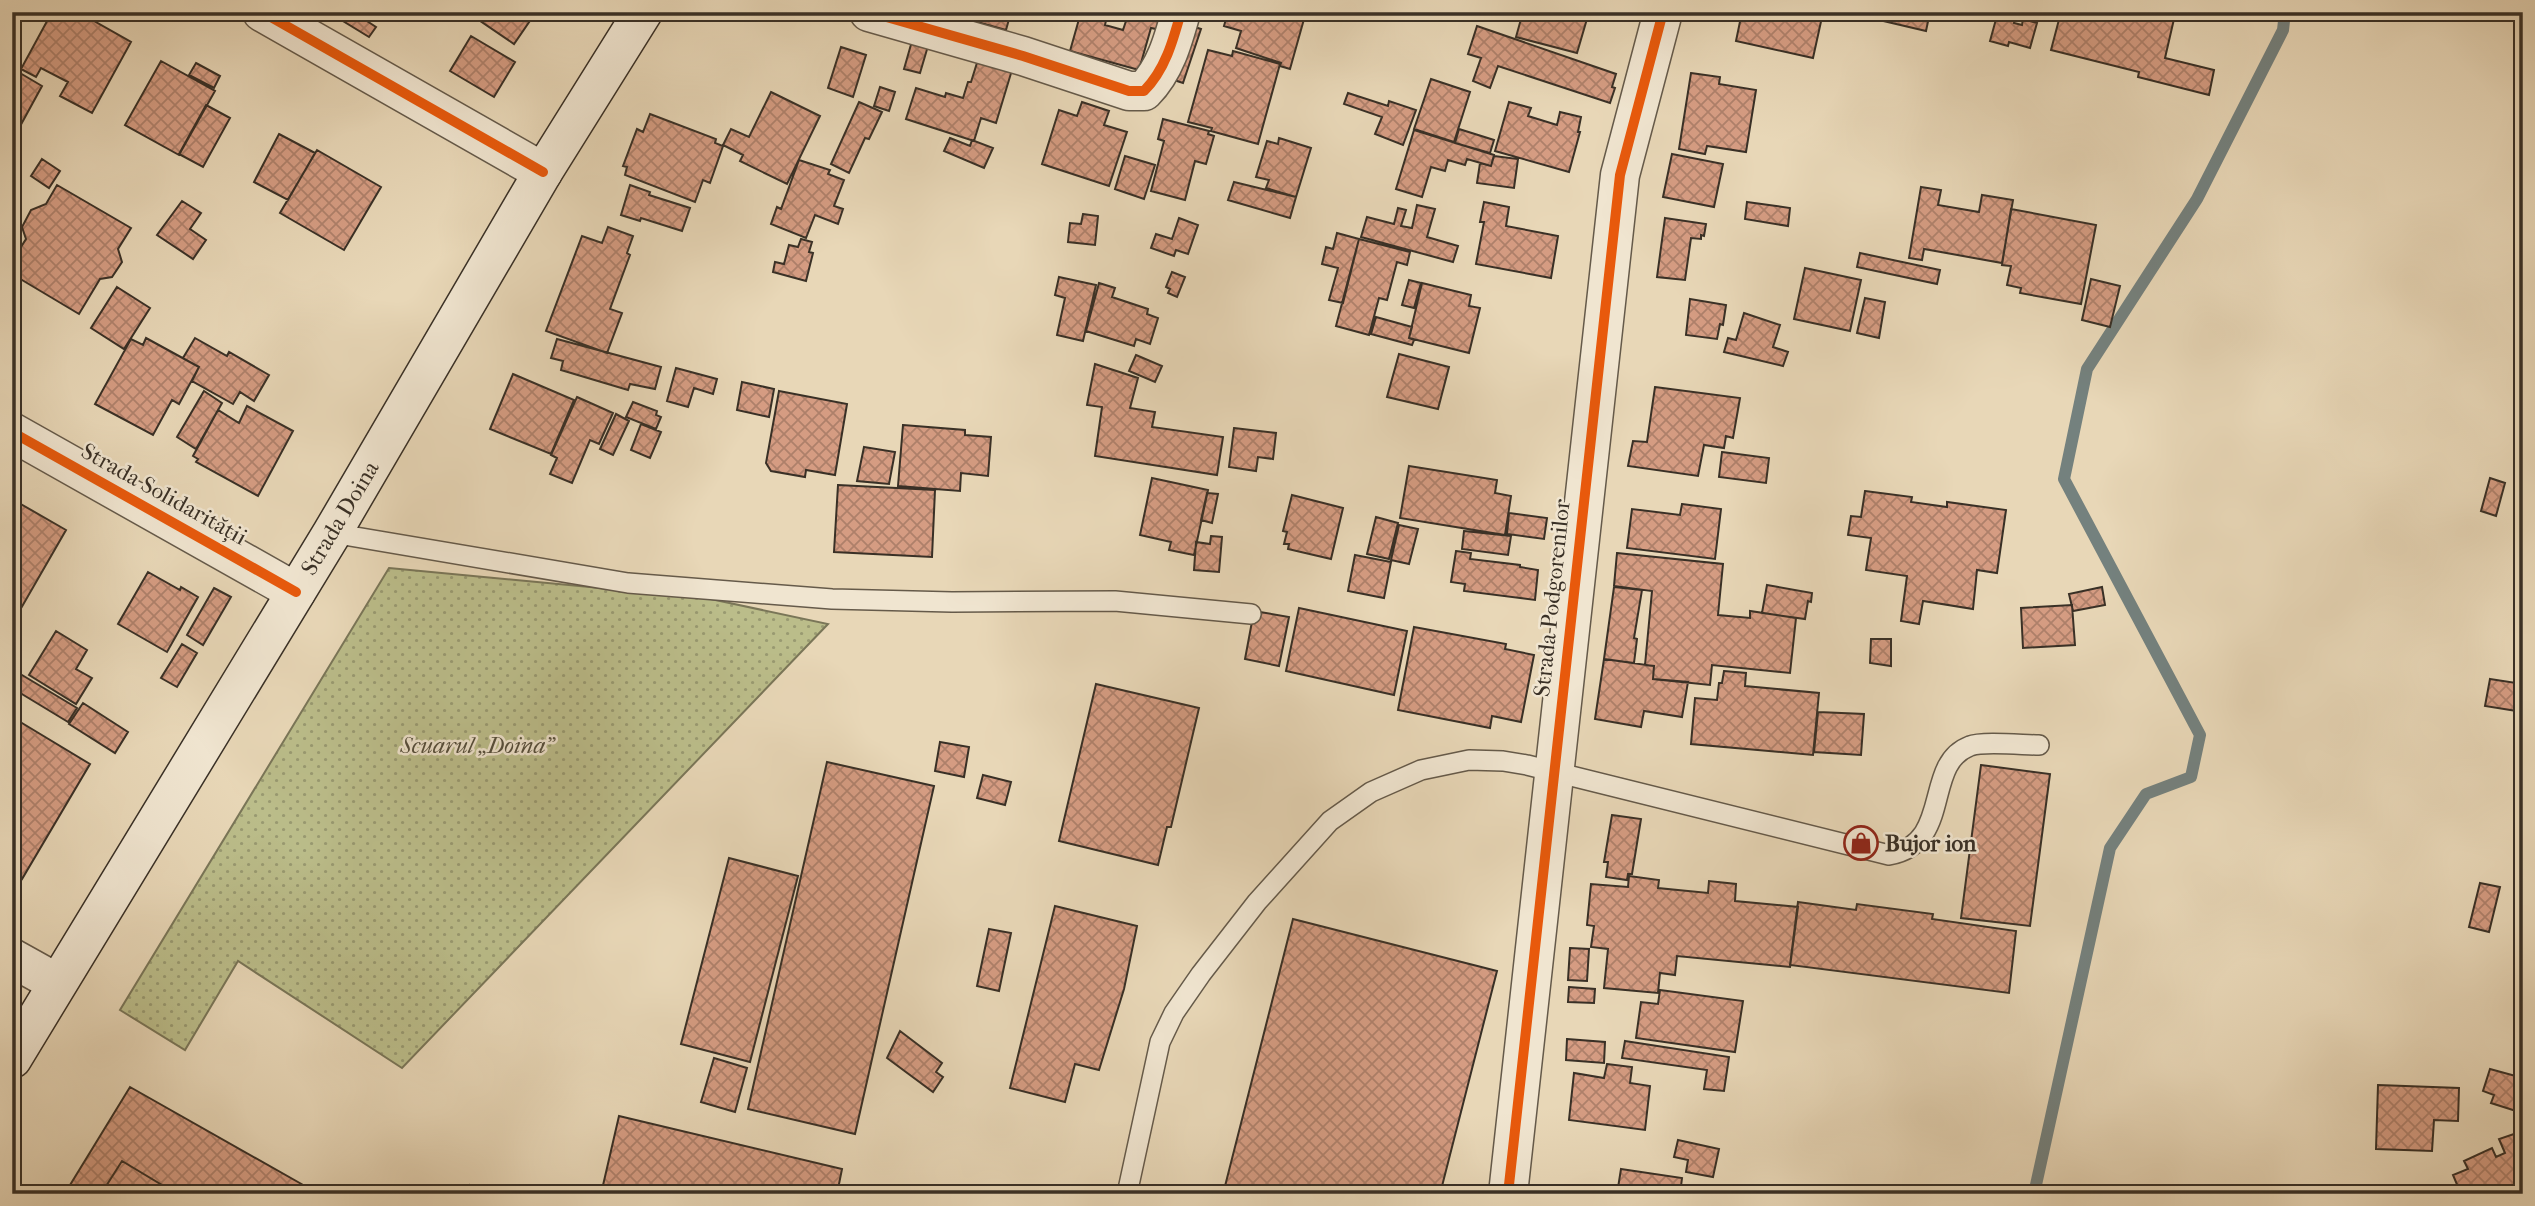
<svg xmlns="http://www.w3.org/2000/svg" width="2535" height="1206" font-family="'IM FELL French Canon',serif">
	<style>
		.park { fill: url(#park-dots); stroke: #7a7658; stroke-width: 2 }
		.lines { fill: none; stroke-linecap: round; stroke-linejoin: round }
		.stream { stroke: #74817e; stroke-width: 12 }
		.building { fill: url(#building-cross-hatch); stroke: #393026; stroke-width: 2 }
		.service-casing { stroke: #655a4a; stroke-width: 22 }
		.minor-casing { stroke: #655a4a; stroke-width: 41 }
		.secondary-casing { stroke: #393026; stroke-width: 41 }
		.service { stroke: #f0e5d0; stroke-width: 19 }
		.minor { stroke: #f0e5d0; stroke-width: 38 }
		.secondary { stroke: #f0e5d0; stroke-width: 38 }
		.cycleway-casing { stroke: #f0e5d0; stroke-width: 15 }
		.cycleway { stroke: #e8590c; stroke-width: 10 }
		.labels { text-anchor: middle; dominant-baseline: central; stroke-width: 5; stroke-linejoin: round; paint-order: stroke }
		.street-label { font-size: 23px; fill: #393026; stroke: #f0e5d0 }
		.park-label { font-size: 23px; font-style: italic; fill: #534c3a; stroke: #f0e5d0 }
		.poi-label { font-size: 23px; font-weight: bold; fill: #393026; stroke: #f0e5d0; text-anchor: start }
	</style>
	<defs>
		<pattern id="park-dots" width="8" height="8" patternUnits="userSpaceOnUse" patternTransform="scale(1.75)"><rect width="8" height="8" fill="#bbbd8a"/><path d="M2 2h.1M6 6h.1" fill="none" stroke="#999a71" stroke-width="1.8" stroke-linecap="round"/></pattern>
		<pattern id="building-cross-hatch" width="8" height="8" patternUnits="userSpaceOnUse" patternTransform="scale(1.75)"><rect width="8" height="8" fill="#d59c82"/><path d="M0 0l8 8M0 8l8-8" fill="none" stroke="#ae806a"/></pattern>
	</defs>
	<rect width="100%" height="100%" fill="#e8d7b7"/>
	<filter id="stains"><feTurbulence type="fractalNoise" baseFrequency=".00286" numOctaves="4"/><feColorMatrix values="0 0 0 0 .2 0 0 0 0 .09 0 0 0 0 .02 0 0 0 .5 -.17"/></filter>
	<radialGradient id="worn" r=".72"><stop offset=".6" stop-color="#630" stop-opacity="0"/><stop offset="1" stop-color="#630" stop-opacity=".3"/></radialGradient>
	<path class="park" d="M389,568l317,30 122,26 -426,444 -164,-107 -53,89 -65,-40z"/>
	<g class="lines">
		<path class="stream" d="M2034,1194l76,-346 36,-54 45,-17 9,-42 -136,-256 23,-110 110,-170 86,-169 2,-18"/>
	</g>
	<path class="building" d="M52,12h26l53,30 -39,71 -32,-17 8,-14 -27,-14 -5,9 -15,-8z
		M353,12l23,15 -7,10 -39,-24z
		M467,12h69l-22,32z
		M953,12h58l-5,18 -54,-15z
		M1081,12h14l12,4 -2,9 18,5 6,-18h42l-5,19 -15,-3 -12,42 -69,-19z
		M1228,12h78l-16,57 -10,-3 1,-3 -45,-15 5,-17 -17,-5z
		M1523,12h66l-12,41 -61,-16z
		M1742,12h58l22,5 -9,41 -77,-17z
		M1845,12h85l-4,19z
		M1998,12h18l-2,11 8,2 1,-6 14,4 -7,25 -21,-6 -1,4 -18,-5z
		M2061,12h86l27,7 -9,39 49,12 -5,25 -71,-18 1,-5 -88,-22z
		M1191,26l10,3 -18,54 -9,-3z
		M1477,26l139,48 -4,13 3,1 -5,15 -112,-37 -8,22 -17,-7 8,-23 -13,-4z
		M471,36l44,26 -21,35 -44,-26z
		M912,41l16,5 -8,27 -16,-4z
		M841,47l25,8 -13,42 -25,-9z
		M981,50l34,10 -19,63 -15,-5 -7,23 -68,-22 10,-31 29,9 1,-4 17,5 5,-16h3z
		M1208,50l24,6 1,-5 47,13 -22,80 -47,-13 1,-3 -24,-6z
		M161,61l54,30 -36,64 -54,-30z
		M196,63l24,13 -6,12 -25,-13z
		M20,73l22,13 -30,55v-54z
		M1691,73l29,4 -1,7 37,6 -10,62 -39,-6 -2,8 -26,-5z
		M1431,79l39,13 -16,50 -40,-13z
		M880,87l15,5 -6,19 -15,-5z
		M771,92l49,24 -33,68 -47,-23 3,-6 -20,-10 8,-16 18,8z
		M1348,93l40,13 1,-5 27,9 -13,35 -28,-11 7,-17 -38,-13z
		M859,102l23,10 -13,27 -4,-1 -16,35 -18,-9z
		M1082,102l27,9 -5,14 23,7 -18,54 -67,-22 17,-54 18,6z
		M1509,102l22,6 -3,8 29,9 3,-13 21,5 -3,15h2l-11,40 -74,-21z
		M206,105l24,13 -27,49 -24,-13z
		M650,114l66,25 -1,4 8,3 -13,37 -7,-3 -8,22 -70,-27 2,-8 -4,-1 14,-37 6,3z
		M1163,119l46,12 -1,3 6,2 -8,28 -11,-3 -10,39 -34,-9 13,-50 -6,-2z
		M1459,129l35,11 -4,13 -35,-10z
		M1414,130l80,25 -3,11 -24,-7 -2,6 -17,-5 -3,11 -14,-4 -9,30 -26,-8z
		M279,134l36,19 -27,47 -34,-18z
		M950,138l20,8 2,-6 21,8 -9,20 -40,-17z
		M1279,138l32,10 -15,49 -30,-9 3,-8 -13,-3 11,-36 11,3z
		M317,150l64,37 -37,63 -64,-37z
		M1672,154l51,10 -9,43 -51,-10z
		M1125,156l30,9 -11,34 -29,-10z
		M1494,156l24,3 -4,29 -37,-5 3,-20 11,3z
		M42,159l18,12 -11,17 -18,-12z
		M799,160l31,10 -2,4 16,6 -10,26 9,3 -5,15 -23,-9 -9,23 -35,-14 6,-17 4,2z
		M1234,182l62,15 -6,21 -62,-18z
		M57,185l74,43 -13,21 4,13 -10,15 -12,2 -21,35 -67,-40v-13l14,-22 -4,-12 9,-17 15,-6z
		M630,185l20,7 -1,3 41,13 -8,23 -41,-13 -1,3 -19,-6z
		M1921,187l20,3 -3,15 41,7 3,-17 31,5 -11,63 -78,-14 -2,11 -13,-2z
		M182,201l19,12 -11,16 16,11 -13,19 -36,-24z
		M1484,202l25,5 -3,19 52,10 -7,42 -75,-14 8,-42h-4z
		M1747,202l43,6 -2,18 -43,-7z
		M1417,205l18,4 -8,28 31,9 -5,16 -92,-25 6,-20 27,7 4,-16 8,2 -5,16 11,2z
		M2011,209l85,16 -15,79 -61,-11 1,-5 -14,-3 4,-19 -9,-1z
		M1083,214l15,2 -3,29 -27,-3 2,-19 11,1z
		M1179,218l19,7 -10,29 -12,-4 -2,6 -23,-8 5,-14 16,5z
		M1665,218l41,6 -2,12 -3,-1v4l-10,-1 -6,42 -28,-3z
		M608,227l25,9 -6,17 3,2 -20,54 12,4 -15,40 -61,-22 36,-95 20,7z
		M1337,233l22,6 -16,64 -14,-3 9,-32 -16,-4 4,-17 7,2z
		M801,239l11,3 -3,10 4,1 -7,28 -33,-9 2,-10 9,2 5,-19 9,2z
		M1359,239l51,13 -3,13 -10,-3 -10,38 -8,-2 -10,37 -33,-9z
		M1860,253l80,17 -3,14 -80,-17z
		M1805,268l56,12 -11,51 -56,-12z
		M1172,272l13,5 -8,20 -9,-4 2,-4 -4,-2z
		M1059,277l37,8 -13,56 -26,-6 8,-37 -10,-3z
		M2091,279l29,7 -10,41 -28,-7z
		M1409,280l12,3 -7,25 -12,-3z
		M1099,283l16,5 -3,9 36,12 -1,5 11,4 -8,26 -14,-5 -2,7 -48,-15z
		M1422,283l49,12 -2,11 11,2 -11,45 -60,-15z
		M117,287l33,21 -26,41 -33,-21z
		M1865,298l20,4 -6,36 -22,-5z
		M1690,299l36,6 -3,20 -3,-1 -3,15 -31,-4z
		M1744,313l36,12 -7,22 15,5 -5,14 -59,-14 4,-14 8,2z
		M1376,317l36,10 -3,11 5,2 -2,5 -41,-11z
		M146,338l53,29 -20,37 -7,-4 -19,35 -58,-31 36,-65 12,6z
		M195,338l32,18 2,-4 40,23 -15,26 -14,-9 -7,12 -41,-23 7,-14 -16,-9z
		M557,339l104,28 -6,22 -25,-5 -2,6 -67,-20 2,-9 -12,-3z
		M1399,354l50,13 -11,42 -51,-12z
		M1136,355l26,11 -7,16 -26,-11z
		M1095,364l43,14 -8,30 25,4 -3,15 71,10 -6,38 -122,-19 7,-49 -15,-2z
		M676,368l41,11 -4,15 -19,-6 -6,19 -21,-6z
		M513,374l61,26 -23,54 -61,-25z
		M742,382l32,7 -5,28 -32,-7z
		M1655,387l85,11 -7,40 -7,-2 -2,12 -20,-3 -6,31 -70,-10 5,-25 14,1z
		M204,391l18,12 -26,46 -19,-12z
		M779,391l68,13 -12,71 -29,-5 -1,7 -34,-6 -5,-8z
		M577,397l36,16 -14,31 -9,-4 -18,43 -22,-9 7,-16 -6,-3z
		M633,402l24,9 -1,4 5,2 -5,12 -30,-12z
		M247,406l46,25 -35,65 -62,-34 2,-3 -5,-3 25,-46 21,13z
		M616,414l13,7 -16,34 -13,-6z
		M641,424l20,8 -11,26 -19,-8z
		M903,425l62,5v5l26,2 -3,39 -27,-3 -1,18 -62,-5z
		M1234,428l42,5 -3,26 -15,-2 -2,14 -27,-4z
		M864,447l31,5 -6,32 -32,-3z
		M1722,452l47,6 -3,25 -47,-6z
		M1409,466l88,14 -2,13 16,3 -6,39 -105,-17z
		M1152,478l56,12 -14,65 -25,-5 2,-8 -31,-7z
		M2490,478l15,5 -9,33 -15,-5z
		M838,485l97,5 -3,67 -98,-5z
		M1865,491l47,6 -1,5 36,5v-5l59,8 -9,63 -20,-3 -4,39 -50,-8 -4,23 -18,-3 6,-45 -41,-6 5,-32 -23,-3 3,-19 10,1z
		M1207,493l11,1 -6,29 -11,-3z
		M1292,495l51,13 -12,51 -43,-10 1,-5h-5l3,-12 -4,-1z
		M12,499l54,31 -50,87 -4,-2z
		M1682,504l39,5 -6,50 -88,-11 5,-39 48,6z
		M1509,513l38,5 -3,21 -37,-5z
		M1376,517l22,6 -9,36 -22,-5z
		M1399,525l19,4 -9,35 -18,-4z
		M1464,531l47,5 -3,19 -46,-6z
		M1211,536l11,1 -3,35 -25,-2 2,-28 14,2z
		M1456,551l15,2 -1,6 50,6v2l18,3 -3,30 -71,-9 1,-7 -14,-2z
		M1617,553l106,11 -5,51 32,3v-7l46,7 -6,55 -78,-8 -2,20 -57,-6 1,-13 -9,-1 7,-74 -38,-5z
		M1355,555l36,7 -7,36 -36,-7z
		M148,572l32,18 1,-3 17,10 -31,55 -49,-28z
		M1767,585l45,8 -1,9 -3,-1 -3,18 -43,-6z
		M1614,587l28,3 -8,48 3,1 -3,24 -30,-4z
		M2102,587l3,18 -32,6 -4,-17z
		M214,588l17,9 -28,48 -16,-10z
		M2072,605l3,40 -52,3 -2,-40z
		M1299,608l108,23 -13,64 -108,-24z
		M1254,611l35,6 -10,49 -34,-7z
		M1414,627l92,17 -1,5 29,6 -13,67 -29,-6 -2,12 -92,-18z
		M56,631l31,19 -11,19 16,9 -16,26 -47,-29z
		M1871,639h20v27l-21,-3z
		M182,644l15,9 -20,34 -16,-9z
		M1604,659l50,7 -1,13 35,3 -6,35 -38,-6 -3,16 -46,-8z
		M12,669l65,39 -9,14 -56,-34z
		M1724,671l22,2 -1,13 74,7 -6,62 -122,-11 4,-46 22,2 2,-17h3z
		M2490,679l33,5v28l-38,-6z
		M1096,684l103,24 -28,119h-4l-9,38 -99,-24z
		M83,703l45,29 -13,21 -46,-29z
		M1818,712l46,2 -3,41 -47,-3z
		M12,717l78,47 -68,115 -10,-6z
		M940,742l29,5 -5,30 -29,-6z
		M827,762l107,24 -79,348 -107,-25z
		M1981,765l69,9 -20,152 -69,-8z
		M983,775l28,7 -6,23 -28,-7z
		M1612,815l29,4 -9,55h-4l-1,6 -21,-3 2,-15h-4z
		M729,858l69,18 -48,186 -69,-18z
		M1629,876l30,4 -1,8 50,5 1,-12 27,3 -1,17 63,6 -8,60 -113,-11 -2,19 -15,-2 -2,20 -54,-5 4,-39 -17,-2 3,-21 -7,-1 4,-41 37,3z
		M2480,883l20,4 -11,45 -20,-5z
		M1798,902l58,8 1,-6 76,10 -1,5 84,12 -7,62 -219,-28z
		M1055,906l82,20 -13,63 -25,81 -24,-6 -10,38 -55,-14z
		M1293,919l204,52 -57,223h-217z
		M989,929l22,4 -12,58 -22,-5z
		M1570,948l19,1 -2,32 -19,-1z
		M1569,987l26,2 -1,14 -26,-1z
		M1660,990l83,11 -8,51 -99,-14 5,-36 17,2z
		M900,1031l42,32 -6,9 7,5 -10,15 -46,-34z
		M1567,1039l38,3 -1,21 -38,-3z
		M1625,1041l104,16 -5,34 -20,-2 3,-19 -85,-12z
		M714,1058l33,10 -12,44 -34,-10z
		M1607,1064l25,3 -2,16 20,3 -5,44 -76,-10 5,-47 30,5z
		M2490,1069l33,9v12l-7,21 -25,-8 3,-8 -11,-4z
		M2378,1085l81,3 -1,33 -24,-1 -2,31 -56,-2z
		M130,1087l175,99 -5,8h-123l-55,-33 -21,33h-28l-6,-4z
		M619,1116l223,53 -5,25h-236z
		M2523,1131v61l-62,2 -8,-19 15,-6 -4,-8 28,-13 4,9 9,-4 -6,-14z
		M1678,1140l41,9 -6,28 -27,-5 2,-12 -14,-3z
		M122,1161l55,33h-76z
		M1621,1169l61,9 -2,16h-63z
		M470,1185l33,9h-36z"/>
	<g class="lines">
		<g class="service-casing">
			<path id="service" d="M332,533l296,50 204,16 120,3 163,-1 136,13
				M1127,1194l33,-152 14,-29 27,-39 56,-72 73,-81 41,-29 50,-22 48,-10 34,1 24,4 362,90c65,-12 33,-91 81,-109 12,-5 54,-1 69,-1"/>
		</g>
		<g class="minor-casing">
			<path id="minor" d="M262,12l281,160
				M869,12l154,44 106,35h15c21,-21 29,-50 37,-79
				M12,432l284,160
				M12,958l45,25
				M1508,1194l112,-1019 43,-163"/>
		</g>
		<g class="secondary-casing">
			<path id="secondary" d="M12,1059l320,-526 211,-361 100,-160"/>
		</g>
		<use href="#service" class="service"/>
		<use href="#minor" class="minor"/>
		<use href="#secondary" class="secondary"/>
		<g class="cycleway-casing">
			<path id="cycleway" d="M262,12l281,160
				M869,12l154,44 106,35h15c21,-21 29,-50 37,-79
				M12,432l284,160
				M1508,1194l112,-1019 43,-163"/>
		</g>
		<use href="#cycleway" class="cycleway"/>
	</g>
	<defs>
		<g id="shop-ring" transform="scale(1.75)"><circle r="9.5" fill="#f0e5d0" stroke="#8f2418" stroke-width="1.5"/><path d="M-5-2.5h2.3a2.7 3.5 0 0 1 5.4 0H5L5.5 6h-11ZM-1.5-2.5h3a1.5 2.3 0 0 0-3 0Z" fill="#8f2418"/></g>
	</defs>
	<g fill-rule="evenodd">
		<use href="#shop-ring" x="1861" y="843"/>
	</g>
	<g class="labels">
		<g class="street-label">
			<text transform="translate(164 494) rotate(29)">Strada Solidarității</text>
			<text transform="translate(340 518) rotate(-59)">Strada Doina</text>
			<text transform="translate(1552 598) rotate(-84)">Strada Podgorenilor</text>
		</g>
		<g class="park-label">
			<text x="477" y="745">Scuarul „Doina”</text>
		</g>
		<g class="poi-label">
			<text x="1885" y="843">Bujor ion</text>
		</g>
	</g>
	<rect width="2535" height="1206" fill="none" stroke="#e8d7b7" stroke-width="42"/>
	<rect x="14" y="14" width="2507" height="1178" fill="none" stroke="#393026" stroke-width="3.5"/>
	<rect x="21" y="21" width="2493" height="1164" fill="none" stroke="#393026" stroke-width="2"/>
	<rect width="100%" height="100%" filter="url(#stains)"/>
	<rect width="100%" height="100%" fill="url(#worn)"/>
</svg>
